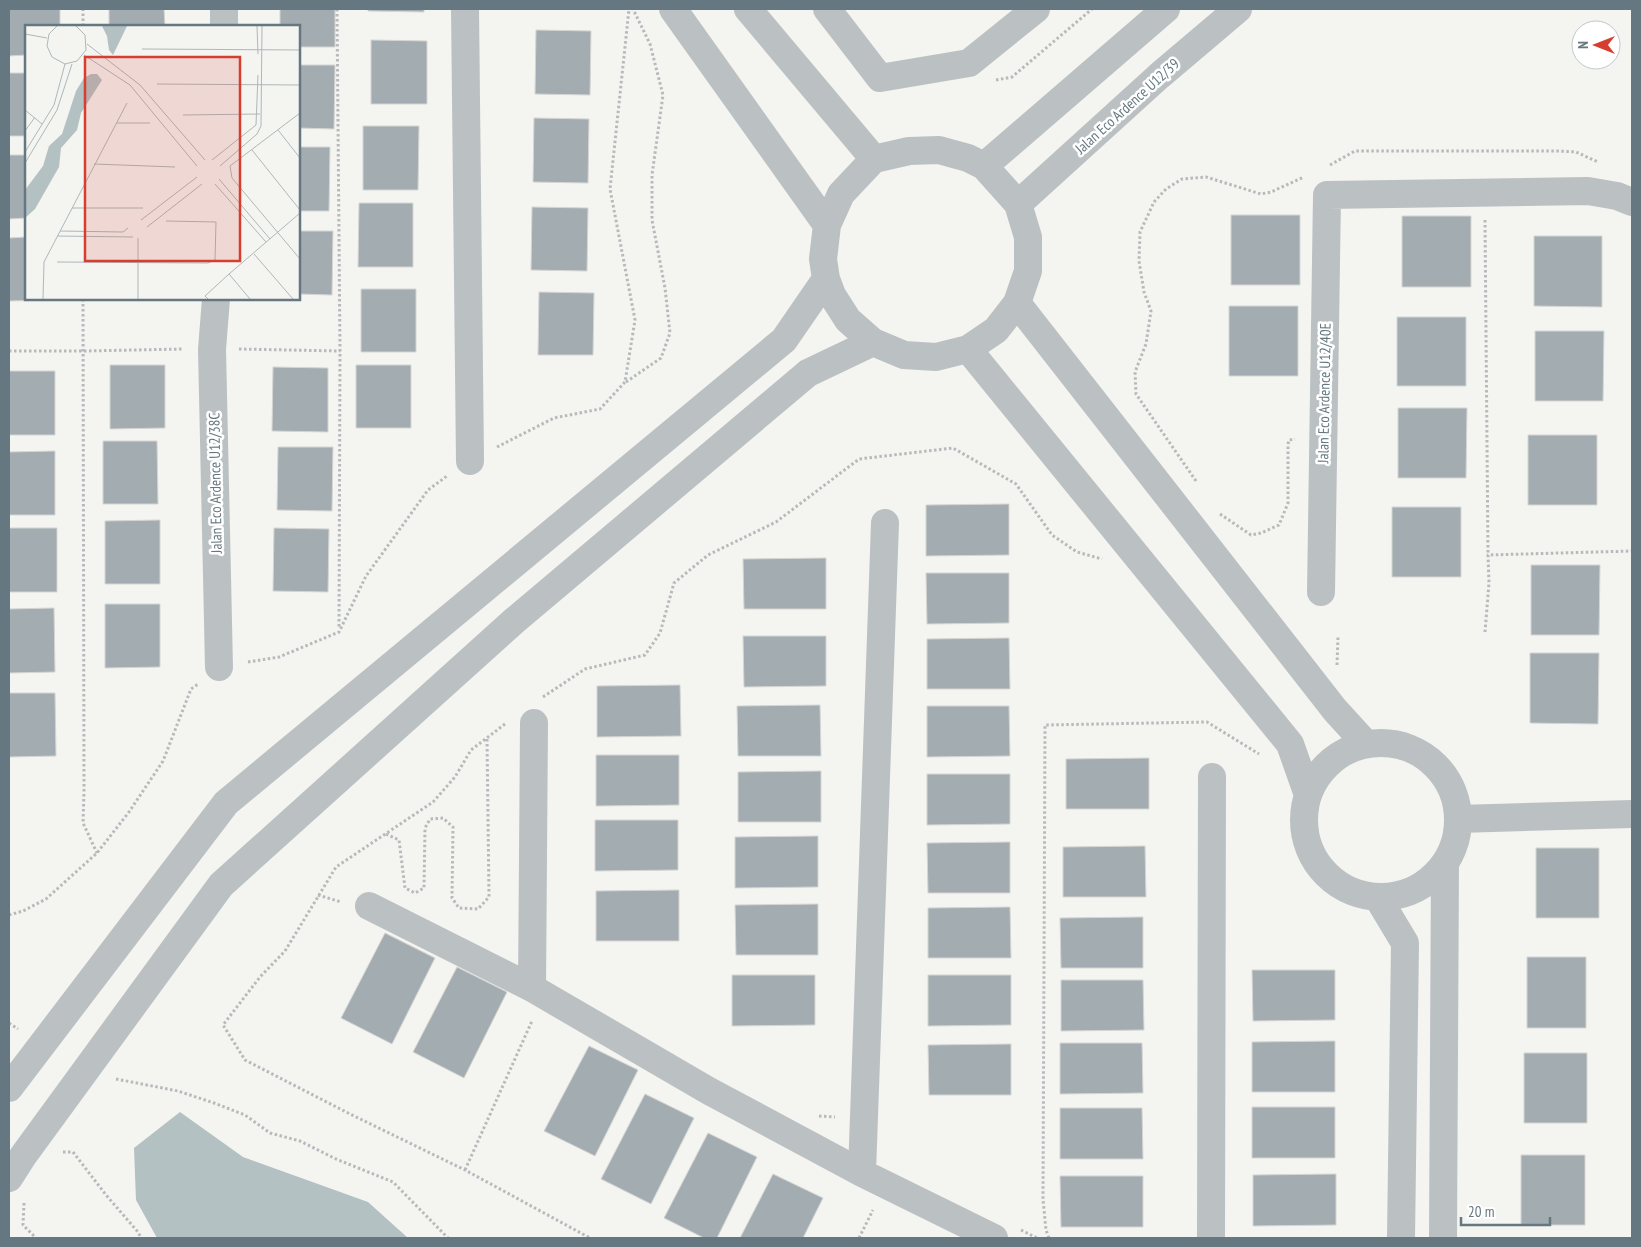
<svg xmlns="http://www.w3.org/2000/svg" width="1641" height="1247" font-family="'PT Sans Narrow',sans-serif">
	<style>
		.water { fill: #b3c1c3 }
		.building { fill: #a3acb0; stroke: #d5d5d3 }
		.lines { fill: none; stroke-linecap: round; stroke-linejoin: round }
		.path { stroke: #b7babc; stroke-width: 3; stroke-dasharray: 2.5 2.5; stroke-linecap: butt }
		.minor { stroke: #bbc0c2; stroke-width: 28 }
		.labels { text-anchor: middle; dominant-baseline: central; stroke-width: 5; stroke-linejoin: round; paint-order: stroke }
		.street-label { font-size: 15px; fill: #657780; stroke: #fff }
		.inset-road { fill: none; stroke: #aeb7ba; stroke-width: 1 }
		.view { fill: #d63f2f; fill-opacity: 0.15; stroke: #d63f2f; stroke-width: 2.5 }
		.inset-edge { fill: none; stroke: #657780; stroke-width: 2.5 }
	</style>
	<rect width="100%" height="100%" fill="#f4f4f1"/>
	<path class="water" d="M180,1112l63,45 125,45 40,36h-251l-21,-38 -2,-52z"/>
	<path class="building" d="M9,9h51v17h-34v29l-17,1z
		M109,9h55l1,17h-56z
		M280,9h55v38h-36v-21h-19z
		M368,9h56v3l-56,-1z
		M536,30l55,1 -1,64 -55,-1z
		M371,40l56,1v63h-56z
		M299,65h36l-1,64 -35,-1z
		M9,73h17v63h-17z
		M534,118l55,1 -1,64 -55,-1z
		M363,126h56l-1,64h-55z
		M299,147h31l-1,64h-30z
		M9,155h17v63l-17,1z
		M359,203h54v64h-55z
		M532,207l56,1 -1,63 -56,-1z
		M1231,215h69v70h-69z
		M1402,216h69v71h-69z
		M299,231h34l-1,64 -33,-1z
		M1534,236h68v71l-68,-1z
		M26,237v62h29v1l-46,1v-63z
		M361,289h55v63h-55z
		M539,292l55,1 -1,62h-55z
		M1229,306h69v70h-69z
		M1397,317h69v69h-69z
		M1535,331h69l-1,70h-68z
		M110,365h55v63l-55,1z
		M356,365h55v63h-55z
		M273,367l55,1v64l-56,-1z
		M9,371h46v64h-46z
		M1398,408h69l-1,70h-68z
		M1528,435h69v70h-69z
		M103,441h54l1,63h-55z
		M278,447h55l-1,64 -55,-1z
		M55,451v64h-46v-63z
		M1009,504v51l-83,1v-51z
		M1392,507h69v70h-69z
		M160,520v64h-55v-63z
		M9,528h48v64h-48z
		M274,528l55,1 -1,63 -55,-1z
		M826,558v51h-82l-1,-50z
		M1531,565h69l-1,70h-68z
		M926,573h83v50l-82,1z
		M105,604h55v63l-55,1z
		M54,608l1,64 -46,1v-64z
		M743,636h83v50l-82,1z
		M1009,638l1,51h-83v-50z
		M1530,653h69l-1,71 -68,-1z
		M680,685l1,51 -84,1v-51z
		M9,693h46l1,63 -47,1z
		M820,705l1,51h-83l-1,-50z
		M927,706h82l1,50 -83,1z
		M596,755h83v50l-83,1z
		M1149,758v51h-83v-50z
		M821,771v51h-83v-50z
		M927,774h83v50l-83,1z
		M595,820h83v50l-83,1z
		M818,836v51l-83,1v-51z
		M1010,842v51h-82l-1,-50z
		M1145,846l1,51h-83v-50z
		M1536,848h63v70h-63z
		M679,890v51h-83v-50z
		M818,904v51h-82l-1,-50z
		M1010,907l1,51h-83v-50z
		M1143,917v51h-82l-1,-50z
		M385,933l50,25 -43,86 -51,-26z
		M1527,957h59v71h-59z
		M457,967l50,25 -43,86 -51,-26z
		M1252,970h83v50l-82,1z
		M732,975h83v50l-83,1z
		M928,975h83v50l-83,1z
		M1061,980h82l1,50 -83,1z
		M1335,1041v51h-83v-50z
		M1060,1043h82l1,50 -83,1z
		M1011,1044v51h-82l-1,-50z
		M589,1046l49,24 -43,86 -51,-25z
		M1524,1053h63v70h-63z
		M645,1094l49,24 -43,86 -50,-25z
		M1252,1107h83v51h-83z
		M1060,1108h82l1,51h-83z
		M708,1133l49,24 -40,81h-13l-40,-20z
		M1521,1155h64v70h-64z
		M773,1174l50,24 -20,40h-63z
		M1336,1174v51l-83,1v-51z
		M1060,1176h83v51h-82z"/>
	<g class="lines">
		<path class="path" d="M337,9l3,342 -1,278
			M83,26v-17
			M996,80l16,-3 80,-68
			M1330,165l25,-14h204l17,1 22,10
			M1485,220l3,335
			M83,299l1,492 -1,32 14,30
			M239,349l101,2
			M9,351h74l100,-2
			M626,382l35,-24 9,-25 -5,-45 -13,-68v-45l11,-80 -13,-51 -17,-35
			M497,447l57,-29 46,-9 25,-27 10,-62 -25,-131 19,-180
			M1196,481l-60,-87 -1,-22 11,-28 5,-33 -7,-19 -5,-31 1,-29 14,-30 12,-13 16,-10 24,-2 55,17 10,-2 33,-15
			M1220,514l31,21 10,-2 18,-8 9,-22v-59l1,-4 6,-1
			M1485,632l4,-49 -1,-28 144,-4
			M248,662l31,-5 60,-25 27,-56 62,-86 19,-14
			M1337,665l1,-28
			M543,697l42,-28 60,-14 15,-22 14,-50 34,-28 68,-33 83,-63 94,-11 63,36 36,51 25,17 25,7
			M505,724l-34,26 -16,27 -22,25 -97,65 -51,84 -25,26 -37,48 22,35 105,54 115,56 125,68
			M386,834l13,6 6,48 10,5 9,-5 1,-60 5,-9 13,-1 10,9 -1,71 7,10 19,1 11,-12 -2,-159
			M318,895l23,7
			M9,915l14,-4 23,-12 51,-46 32,-41 34,-51 28,-72 7,-5
			M9,1023l9,6
			M116,1079l62,12 36,12 31,12 25,18 30,8 36,18 57,23 55,56
			M819,1116l16,1
			M63,1152h10l33,43 32,37 3,6
			M465,1170l67,-149
			M24,1203l-1,22 13,13
			M1021,1230l16,8
			M859,1238l14,-28
			M1049,1238l-3,-8 -3,-31 2,-474 162,-3 52,32"/>
		<path class="minor" d="M465,9l5,452
			M673,9l154,216
			M748,9l126,150
			M827,9l53,69 89,-15 67,-54
			M224,26v-17
			M939,150l29,8 16,8 34,38 10,33v34l-11,32 -21,27 -28,19 -32,8 -32,-2 -31,-13 -25,-22 -16,-25 -6,-16 -3,-20 4,-34 14,-31 33,-35 35,-8z
			M984,166l182,-157
			M1018,204l141,-128 79,-67
			M216,299l-4,50 7,318
			M1017,303l318,407 31,34
			M968,349l322,395 18,51
			M1321,592l6,-397 261,-4 29,5 15,6
			M1304 820a77 77 0 1 1 154 0a77 77 0 1 1-154 0Z
			M1458,819l174,-5
			M1378,898l27,45 -4,295
			M369,906l163,82 177,103 153,82 132,65
			M532,988l2,-265
			M9,1088l217,-285 558,-463 42,-61
			M862,1173l23,-650
			M9,1178l14,-22 198,-271 293,-264 294,-248 65,-31
			M1211,1238l1,-461
			M1443,1238l2,-375"/>
	</g>
	<g class="labels">
		<g class="street-label">
			<text transform="translate(1127 106) rotate(-42)">Jalan Eco Ardence U12/39</text>
			<text transform="translate(1324 393) rotate(-89)">Jalan Eco Ardence U12/40E</text>
			<text transform="translate(215 483) rotate(-91)">Jalan Eco Ardence U12/38C</text>
		</g>
	</g>
	<g transform="translate(25 25)">
		<rect width="275" height="275" fill="#f4f4f1"/>
		<path d="M77,1h25l-14,29 -4,-5 -2,-14zM66,49h6l5,6 -21,33 -4,17 -16,18 -2,19 -24,42 -10,9v-28l18,-24 6,-20 13,-12 14,-43 8,-13z" fill="#b3c1c3"/>
		<path class="inset-road" d="M32,1l-8,8 -2,12 5,11 13,7 12,-3 9,-11 -1,-15 -9,-9M232,1l1,28M0,9l22,4M62,19l53,41 65,75M117,24l158,1M59,30l46,30 67,81M132,59l143,1M0,85l17,14M275,88l-70,53 2,12 68,81M158,90l77,-1M92,98h33M253,105l22,28M0,106l10,-14M227,125l48,60M0,127l29,-47 11,-41M187,135l44,-35 2,-50M0,138l32,-53 15,-46M69,139l81,3M195,141l37,-32 4,-8 1,-100M194,154l51,60M190,159l51,58M47,183h71M116,195l56,-43M122,202l55,-43M35,206l63,1 5,-4M32,211l76,1M113,213v61M229,229l39,45M32,237l151,1 7,-3 1,-38 -50,-1M204,249l21,25M18,274l1,-37 83,-159M183,274l-3,-3 24,-22 71,-61"/>
		<path class="view" d="M60,32h155v204h-155z"/>
		<rect width="275" height="275" class="inset-edge"/>
	</g>
	<rect width="1641" height="1247" fill="none" stroke="#657780" stroke-width="20"/>
	<g transform="translate(1596 45) rotate(270)"><circle r="24" fill="#ffffff" stroke="#c1c9cc"/>
	<path d="M0-4L9 19L0 12L-9 19Z" fill="#d63f2f"/>
	<text y="-8" font-size="14" font-weight="bold" text-anchor="middle" fill="#657780">N</text>
	</g>
	<path d="M1461 1217v8h89v-8" fill="none" stroke="#657780" stroke-width="2.5"/>
	<text x="1468" y="1217" font-size="15" fill="#657780" stroke="#ffffff" stroke-width="4" paint-order="stroke">20 m</text>
</svg>
